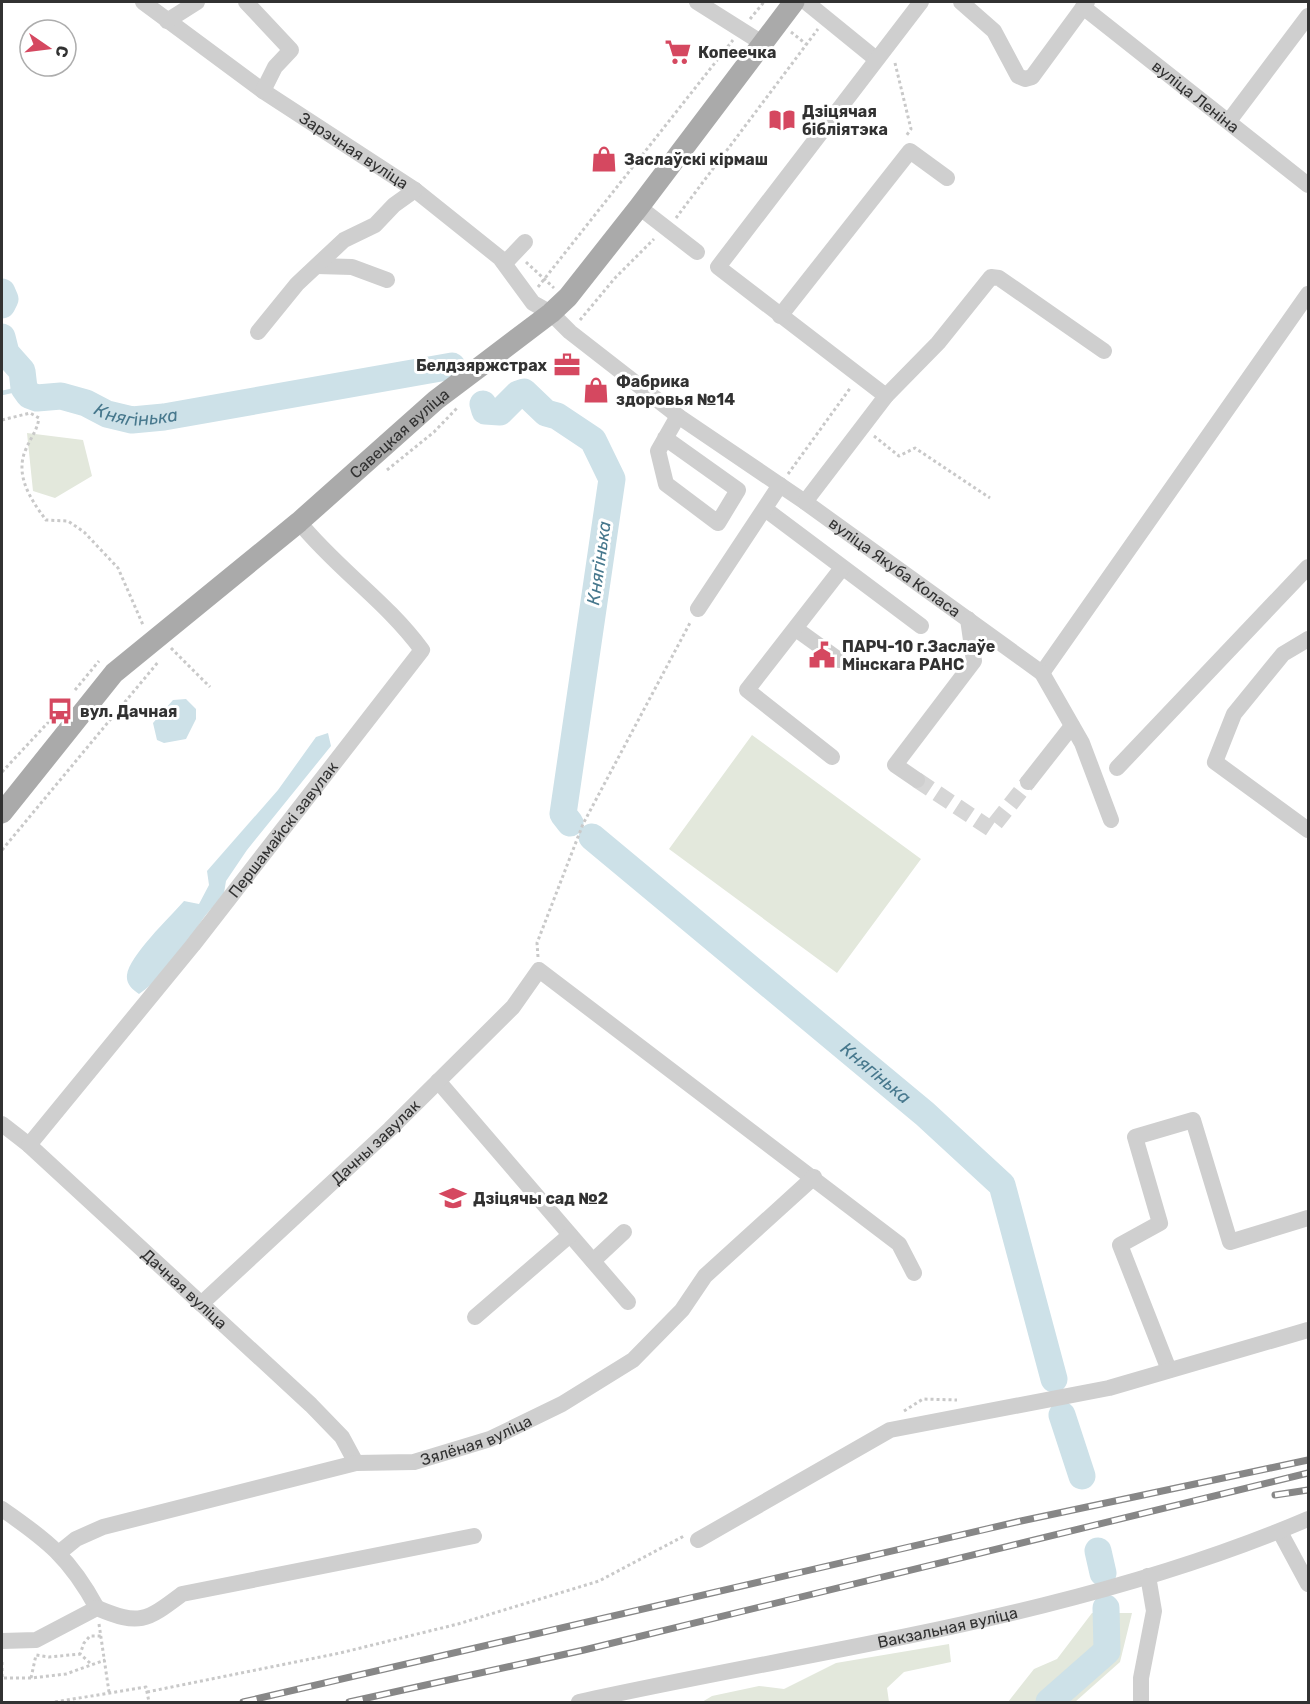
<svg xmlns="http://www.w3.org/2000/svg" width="1310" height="1704" font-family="Rubik,sans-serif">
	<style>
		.green { fill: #e3e8dc }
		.water { fill: #cde1e8 }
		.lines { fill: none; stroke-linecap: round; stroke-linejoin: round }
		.stream { stroke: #cde1e8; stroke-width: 4.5 }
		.river { stroke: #cde1e8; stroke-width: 27 }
		.minor-tunnel { stroke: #d6d6d6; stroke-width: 16; stroke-dasharray: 16 8; stroke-linecap: butt }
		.path { stroke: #c9c9c9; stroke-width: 3; stroke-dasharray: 3 3; stroke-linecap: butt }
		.minor { stroke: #cfcfcf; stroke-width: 16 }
		.major { stroke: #aaa; stroke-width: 21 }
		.rail-casing { stroke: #878787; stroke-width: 7 }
		.rail { stroke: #fff; stroke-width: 4.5; stroke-dasharray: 14; stroke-linecap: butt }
		.labels { text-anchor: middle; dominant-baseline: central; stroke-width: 6; stroke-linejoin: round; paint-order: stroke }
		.poi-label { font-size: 16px; font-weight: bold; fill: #323232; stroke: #fff; text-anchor: start }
		.street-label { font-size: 16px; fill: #323232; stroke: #fff }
		.water-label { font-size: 18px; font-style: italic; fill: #47788d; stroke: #fff }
	</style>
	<rect width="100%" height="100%" fill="#fff"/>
	<path class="green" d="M27,433l56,7 9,36 -37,22 -22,-7z
		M752,735l169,124 -84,114 -168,-124z
		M1092,1613h40l-12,49 -45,40h-67l26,-33 23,-10z
		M949,1644l2,18 -47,10 -17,16 2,14h-187l10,-6 47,-10 25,3 52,-26z"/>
	<path class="water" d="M186,699l10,10v10l-10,20 -22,4 -7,-3 -4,-17 20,-23z
		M328,733l3,13 -84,104 -21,31 -3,18c-20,14 -24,28 -38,47 -11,17 -30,37 -46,48 -7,-5 -13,-10 -12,-19 2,-19 43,-58 57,-74l15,3 10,-19 -2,-14 71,-81 38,-53z"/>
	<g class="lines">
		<path class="stream" d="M2,393l22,-5"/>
		<g class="river">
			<path d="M2,292l3,7 -3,6"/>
			<path id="s1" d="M2,337l4,16 16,18 2,17 5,7 8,3 24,-2 25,7 21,11 25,6 32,-3 288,-51"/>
			<path d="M483,404l2,7 15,1 18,-18 6,-2 22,21 11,3 36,24 19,39 -49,335 7,9"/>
			<path id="s2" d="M592,837l333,277 77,71 52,194"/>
			<path d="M1062,1415l20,61"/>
			<path d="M1098,1551l5,22"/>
			<path d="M1049,1702l58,-51 -1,-43"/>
		</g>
		<path class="minor-tunnel" d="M917,780l74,49 37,-47"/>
		<path class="path" d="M750,19l14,-17
			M791,32l15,12
			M895,63l16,66 -5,7
			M676,218l142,-189
			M526,262l28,26
			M538,287l195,-247
			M580,320l35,-42 39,-39
			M2,420l28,-7 9,5c-2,13 -8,19 -13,31 -12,26 5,51 20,71l22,1 16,11 34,36 25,57
			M874,436l25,20 16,-8 75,50
			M387,470l47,-38 24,-25
			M788,474l63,-87
			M171,648l39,39
			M75,690l24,-29
			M2,772l54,-58
			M2,850l157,-189
			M538,957l-1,-14 46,-119 108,-203
			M904,1411l19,-12 34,1
			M99,1624l10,68
			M2,1662v16h29l35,-4 39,-14
			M90,1663l-10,-9 4,-11 6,-7h11
			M31,1678l5,-23 13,2 31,-3
			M147,1692l193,-39 118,-29 141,-43 85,-45
			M55,1702l91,-15 3,15"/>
		<g class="minor">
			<path id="s3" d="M143,2l120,89 152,99 85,68 33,45 18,10 19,19 108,84 127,86 237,171 266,-379"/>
			<path d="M246,2l45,48 -16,17 -12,24"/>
			<path d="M697,2l65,41"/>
			<path d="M806,2l70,57"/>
			<path d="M961,2l33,29 24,45 7,3 7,-2 55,-75"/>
			<path id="s4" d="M1083,7l225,178"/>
			<path d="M167,21l30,-19"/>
			<path d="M1229,121l79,-105"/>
			<path d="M639,207l58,45"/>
			<path d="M505,263l20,-21"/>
			<path d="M317,266l35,1 35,13"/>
			<path d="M780,316l130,-165 37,27"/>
			<path d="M258,332l39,-48 47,-44 31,-15 19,-20 21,-15"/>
			<path d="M886,396l-168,-129 203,-265"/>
			<path d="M665,438l73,52 -20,33 -52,-39 -8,-33 20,-35"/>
			<path d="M805,502l81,-106 52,-53 53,-66 8,1 105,73"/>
			<path d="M765,509l156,117"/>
			<path d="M698,609l82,-124"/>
			<path d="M796,629l43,31"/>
			<path d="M1308,639l-25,15 -49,60 -19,48 93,68"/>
			<path d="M1042,673l40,70 29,77"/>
			<path d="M832,757l-85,-67 95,-122"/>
			<path d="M1117,768l191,-201"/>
			<path d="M917,780l-22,-15 79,-104 -6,-42"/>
			<path d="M1028,782l44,-56"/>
			<path d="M438,1081l190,221"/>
			<path id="s5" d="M2,1124l27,21 282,260 31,32 14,26"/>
			<path id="s6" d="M29,1145l164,-200 229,-295c-36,-49 -85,-81 -123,-128"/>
			<path d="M593,1261l31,-29"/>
			<path id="s7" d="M201,1304l189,-175 123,-122 26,-37 360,274 15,29"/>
			<path d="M475,1317l95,-82"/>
			<path d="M1169,1370l-49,-125 40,-22 -25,-86 58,-17 37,122 78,-24"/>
			<path d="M2,1509c45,31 68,49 95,99l-61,32 -34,1"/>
			<path d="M1280,1532l28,52"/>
			<path d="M698,1540l192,-110 219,-42 199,-58"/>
			<path id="s8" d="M60,1552l16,-13 27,-12 253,-64 58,-1 76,-23 72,-35 71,-44 49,-50 23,-34 109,-99"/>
			<path d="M97,1608c43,18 49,13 85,-14l292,-58"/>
			<path id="s9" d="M579,1702c244,-54 497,-84 729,-183"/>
			<path d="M1141,1702v-24l13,-67 -6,-35"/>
		</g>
		<path class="major" id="s10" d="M2,813l112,-140 185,-151 137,-122 115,-87 17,-16 71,-90 155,-205"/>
		<g class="rail-casing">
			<path id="rail" d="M1275,1495l33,-5
				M243,1702l778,-181 287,-61
				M349,1702l235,-52 724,-177"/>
		</g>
		<use href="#rail" class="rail"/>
	</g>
	<defs>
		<g id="supermarket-bare" transform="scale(2.07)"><path d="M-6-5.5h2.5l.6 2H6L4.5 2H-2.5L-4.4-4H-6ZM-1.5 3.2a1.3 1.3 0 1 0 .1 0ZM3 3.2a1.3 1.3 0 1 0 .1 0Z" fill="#d54860" stroke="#fff" stroke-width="2.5" paint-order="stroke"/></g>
		<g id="library-bare" transform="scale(2.07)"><path d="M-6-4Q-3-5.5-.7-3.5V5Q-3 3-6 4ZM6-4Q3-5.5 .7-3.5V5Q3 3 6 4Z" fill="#d54860" stroke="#fff" stroke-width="2.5" paint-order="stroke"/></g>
		<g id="shop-bare" transform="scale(2.07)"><path d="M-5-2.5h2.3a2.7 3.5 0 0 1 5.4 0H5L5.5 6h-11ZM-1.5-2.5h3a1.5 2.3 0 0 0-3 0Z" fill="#d54860" stroke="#fff" stroke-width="2.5" paint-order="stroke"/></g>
		<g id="office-bare" transform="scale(2.07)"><path d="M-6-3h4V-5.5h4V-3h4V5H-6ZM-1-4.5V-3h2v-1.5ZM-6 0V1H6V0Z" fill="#d54860" stroke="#fff" stroke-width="2.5" paint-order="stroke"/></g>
		<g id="civic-bare" transform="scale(2.07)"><path d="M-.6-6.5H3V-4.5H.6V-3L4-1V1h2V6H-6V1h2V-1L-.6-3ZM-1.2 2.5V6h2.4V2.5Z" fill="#d54860" stroke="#fff" stroke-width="2.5" paint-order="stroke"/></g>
		<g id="bus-bare" transform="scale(2.07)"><path d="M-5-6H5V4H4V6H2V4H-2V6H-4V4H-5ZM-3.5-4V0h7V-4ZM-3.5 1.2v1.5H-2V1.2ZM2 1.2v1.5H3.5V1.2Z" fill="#d54860" stroke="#fff" stroke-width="2.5" paint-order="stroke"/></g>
		<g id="school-bare" transform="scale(2.07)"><path d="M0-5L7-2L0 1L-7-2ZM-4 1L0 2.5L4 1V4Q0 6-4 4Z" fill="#d54860" stroke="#fff" stroke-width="2.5" paint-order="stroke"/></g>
	</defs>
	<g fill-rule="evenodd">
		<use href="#supermarket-bare" x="678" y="52"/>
		<use href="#library-bare" x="782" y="120"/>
		<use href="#shop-bare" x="604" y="159"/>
		<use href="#office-bare" x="567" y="365"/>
		<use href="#shop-bare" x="596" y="390"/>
		<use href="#civic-bare" x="822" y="655"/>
		<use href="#bus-bare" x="60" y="711"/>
		<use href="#school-bare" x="453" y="1198"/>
	</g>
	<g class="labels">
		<g class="poi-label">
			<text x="698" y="52">Копеечка</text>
			<text x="802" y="111">Дзіцячая<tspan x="802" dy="18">бібліятэка</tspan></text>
			<text x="624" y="159">Заслаўскі кірмаш</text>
			<text x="547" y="365" text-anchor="end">Белдзяржстрах</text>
			<text x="616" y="381">Фабрика<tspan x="616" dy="18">здоровья №14</tspan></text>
			<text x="842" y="646">ПАРЧ-10 г.Заслаўе<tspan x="842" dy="18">Мінскага РАНС</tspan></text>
			<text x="80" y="711">вул. Дачная</text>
			<text x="473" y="1198">Дзіцячы сад №2</text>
		</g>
		<g class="street-label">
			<text stroke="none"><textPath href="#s4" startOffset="144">вуліца Леніна</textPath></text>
			<text stroke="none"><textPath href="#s3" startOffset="258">Зарэчная вуліца</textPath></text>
			<text stroke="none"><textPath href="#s10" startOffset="552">Савецкая вуліца</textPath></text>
			<text stroke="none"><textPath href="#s3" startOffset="944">вуліца Якуба Коласа</textPath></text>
			<text stroke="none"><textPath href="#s6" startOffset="405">Першамайскі завулак</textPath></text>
			<text stroke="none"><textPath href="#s7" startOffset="238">Дачны завулак</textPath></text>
			<text stroke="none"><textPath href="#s5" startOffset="246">Дачная вуліца</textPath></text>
			<text stroke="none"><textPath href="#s8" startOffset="435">Зялёная вуліца</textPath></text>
			<text stroke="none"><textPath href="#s9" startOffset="376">Вакзальная вуліца</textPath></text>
		</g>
		<g class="water-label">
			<text stroke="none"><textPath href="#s1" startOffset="178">Княгінька</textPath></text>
			<text transform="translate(599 563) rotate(-82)">Княгінька</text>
			<text stroke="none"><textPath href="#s2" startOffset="369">Княгінька</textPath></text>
		</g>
	</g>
	<rect width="1310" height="1704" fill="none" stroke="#323232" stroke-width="6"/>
	<g transform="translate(48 48) rotate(104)"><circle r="28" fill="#ffffff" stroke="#adadad" stroke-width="1.5"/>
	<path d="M0-4.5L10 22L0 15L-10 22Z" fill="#d54860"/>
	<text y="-9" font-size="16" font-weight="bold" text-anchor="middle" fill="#323232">С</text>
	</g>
</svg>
